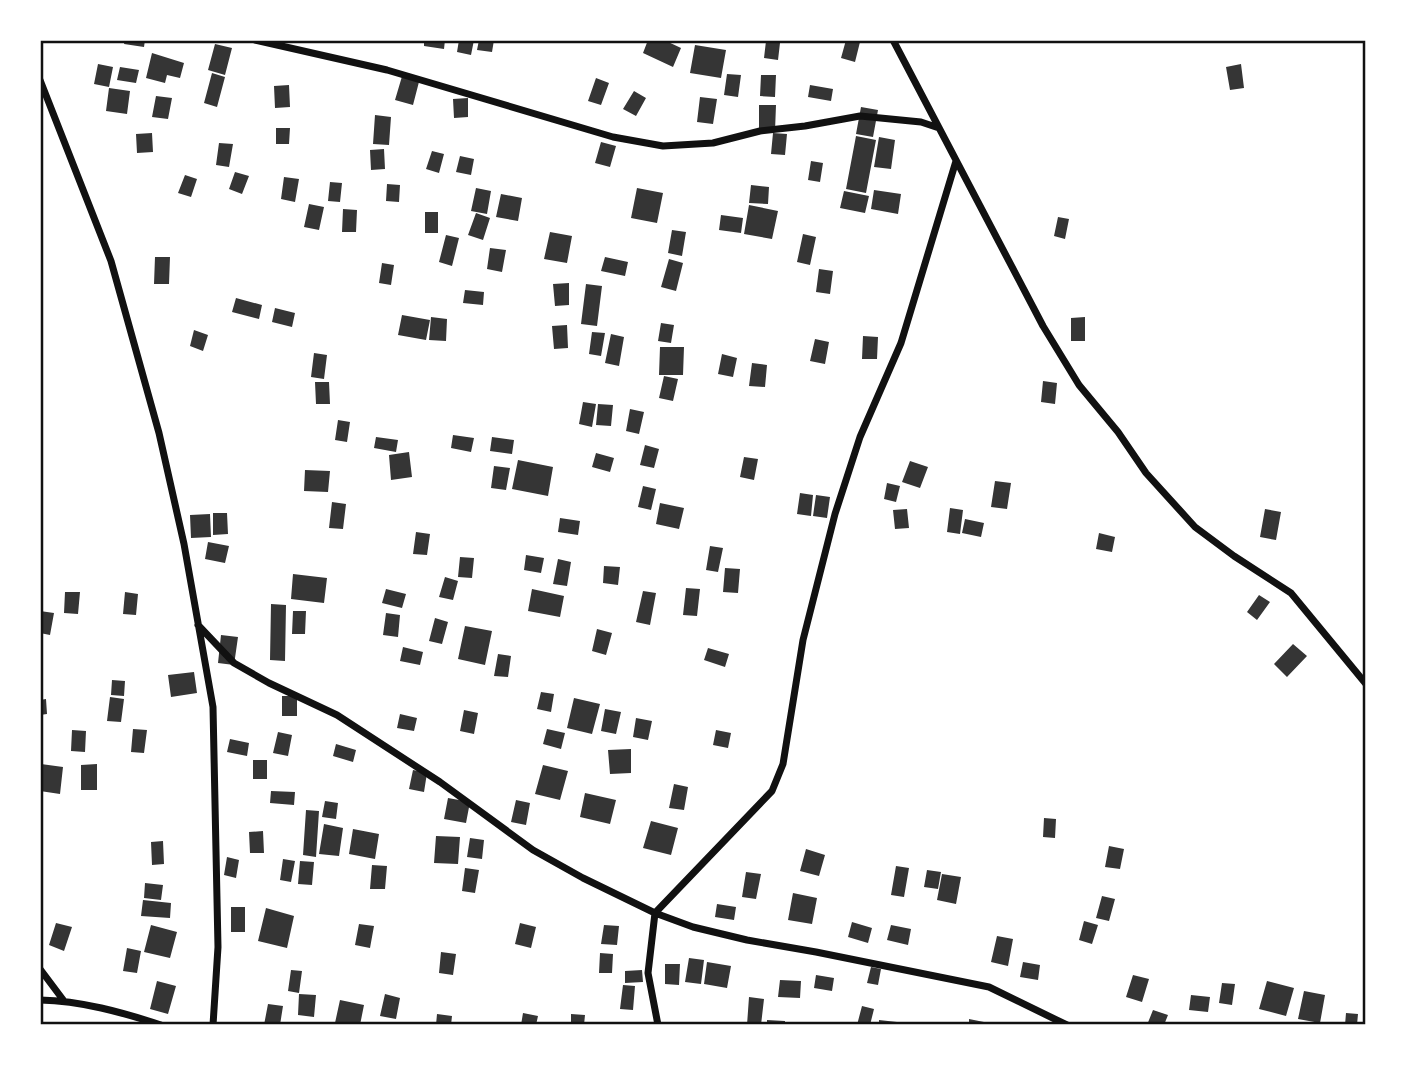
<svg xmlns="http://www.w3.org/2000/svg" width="1406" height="1065" font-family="'Open Sans',sans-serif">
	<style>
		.building { fill: #353535 }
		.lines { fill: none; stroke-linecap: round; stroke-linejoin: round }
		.minor { stroke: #111; stroke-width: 7 }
		.neatline { fill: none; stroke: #111; stroke-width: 2.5 }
	</style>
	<rect width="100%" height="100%" fill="#fff"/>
	<path class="building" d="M125,40h20l-1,7 -20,-3z
		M424,40h21l-1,9 -20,-3z
		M459,40h15l-3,15 -14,-3z
		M479,40h15l-2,12 -15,-2z
		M648,40h16l17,8 -8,19 -30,-14z
		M846,40l14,2 -5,20 -14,-4z
		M766,41l14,2 -2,17 -14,-2z
		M215,44l17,4 -7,27 -17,-5z
		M695,45l31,5 -5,28 -31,-5z
		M152,53l32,10 -4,15 -13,-3 -2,8 -19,-5z
		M98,64l15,3 -4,20 -15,-3z
		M1241,64l3,24 -14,2 -4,-23z
		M120,67l19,3 -3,13 -19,-3z
		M212,73l13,4 -8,30 -13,-4z
		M403,73l17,5 -7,27 -18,-5z
		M727,74l14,1 -3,22 -14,-2z
		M761,75h15l-1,22 -15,-1z
		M596,78l13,5 -8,22 -13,-4z
		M289,85l1,22 -15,1 -1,-22z
		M810,85l23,4 -2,12 -23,-4z
		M109,88l21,3 -3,23 -21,-3z
		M634,91l12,7 -10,18 -13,-7z
		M156,96l16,2 -4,21 -16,-2z
		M700,97l17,2 -4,25 -16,-2z
		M468,98v19l-14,1 -1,-19z
		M759,105h17l-1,26 -16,-1z
		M861,107l17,3 -5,27 -17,-3z
		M375,115l16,2 -2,28 -16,-1z
		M276,128h14l-1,16h-13z
		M152,133l1,19 -16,1 -1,-19z
		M773,133l14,1 -2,21 -14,-1z
		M856,136l20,4 -10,53 -20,-4z
		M879,137l16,3 -4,29 -17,-2z
		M601,142l15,4 -6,21 -15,-4z
		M219,143l14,1 -4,23 -13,-2z
		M384,149l1,20 -14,1 -1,-20z
		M432,151l12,3 -5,19 -13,-4z
		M460,156l14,3 -3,16 -15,-3z
		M811,161l12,2 -3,19 -12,-2z
		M235,172l14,4 -7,18 -13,-5z
		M185,175l12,4 -6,18 -13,-4z
		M284,177l15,2 -4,23 -14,-3z
		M330,182l12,1 -2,19 -12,-1z
		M387,184l13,1 -1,17 -13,-1z
		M751,185l18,2 -1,17 -19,-1z
		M476,188l15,3 -4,23 -16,-3z
		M637,188l26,5 -6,30 -26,-5z
		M874,190l27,4 -3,20 -27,-5z
		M844,191l25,5 -4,17 -25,-5z
		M501,194l21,4 -4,23 -22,-4z
		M309,204l15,3 -5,23 -15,-3z
		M749,205l29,6 -6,28 -28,-5z
		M343,209l14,1 -1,22h-14z
		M425,212h13v21h-13z
		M476,213l14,5 -7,22 -15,-5z
		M721,215l22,3 -2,15 -22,-3z
		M1058,217l11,2 -4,20 -11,-3z
		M672,230l14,2 -4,24 -14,-3z
		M550,232l22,4 -5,27 -23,-4z
		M803,234l13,3 -6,28 -13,-3z
		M446,235l13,3 -7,28 -13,-4z
		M490,248l16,2 -4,22 -15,-3z
		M155,257h15l-1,27h-15z
		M605,257l23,5 -3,14 -24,-5z
		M669,259l14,4 -7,28 -15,-4z
		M382,263l12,2 -3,20 -12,-2z
		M819,269l14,2 -3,23 -14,-2z
		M569,283v22l-14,1 -2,-22z
		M586,284l16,2 -5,40 -16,-2z
		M465,290l19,2 -1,13 -20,-2z
		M236,298l26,7 -3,14 -27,-7z
		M275,308l20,5 -3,14 -20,-5z
		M402,315l28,5 -4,20 -28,-5z
		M431,317l16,2 -1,22 -17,-1z
		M1085,317v24h-14v-23z
		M661,323l13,2 -3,18 -13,-2z
		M567,325l1,23 -14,1 -2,-23z
		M194,330l14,5 -5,16 -13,-5z
		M592,332l13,1 -4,23 -12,-2z
		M611,334l13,3 -5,29 -14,-3z
		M863,336l15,1 -1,22h-15z
		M815,339l14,3 -4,22 -15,-3z
		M660,347h24l-1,28h-24z
		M314,353l13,2 -3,24 -13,-2z
		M722,354l15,4 -4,19 -15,-3z
		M752,363l15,2 -2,22 -16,-1z
		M664,376l14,3 -5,22 -14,-3z
		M1043,381l14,2 -2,21 -14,-2z
		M315,382h14l1,22h-14z
		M583,402l13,2 -4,23 -13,-3z
		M598,404l15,1 -2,21 -15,-1z
		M630,409l14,3 -5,22 -13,-3z
		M338,420l12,2 -3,20 -12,-2z
		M453,435l21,3 -3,14 -20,-4z
		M376,437l22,3 -2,12 -22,-4z
		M492,437l22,3 -2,14 -22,-3z
		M645,445l14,4 -5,19 -14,-3z
		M409,452l3,25 -21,3 -2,-25z
		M596,453l18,5 -4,14 -18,-5z
		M744,457l14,2 -4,21 -14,-3z
		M518,460l35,7 -5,29 -36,-7z
		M910,461l18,6 -8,21 -18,-6z
		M494,466l16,2 -4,22 -15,-2z
		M305,470l25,1 -2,21 -24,-1z
		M995,481l16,2 -4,26 -16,-2z
		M887,483l13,3 -4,16 -12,-3z
		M643,486l13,3 -5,21 -13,-3z
		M800,493l13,2 -2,21 -14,-2z
		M816,495l14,2 -3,21 -14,-2z
		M332,502l14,2 -3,25 -14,-1z
		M660,503l24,5 -5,21 -23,-5z
		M950,508l13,2 -3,24 -13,-2z
		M907,509l2,19 -14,1 -2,-19z
		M1265,509l16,3 -5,28 -16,-3z
		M213,513h14l1,21 -15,1z
		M210,514l1,23 -20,1 -1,-23z
		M560,518l20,3 -2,14 -20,-3z
		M965,519l19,4 -3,14 -19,-4z
		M416,532l14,2 -3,21 -14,-1z
		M1099,533l16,4 -3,15 -16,-3z
		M208,542l21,4 -4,17 -20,-4z
		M710,546l13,2 -5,24 -12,-2z
		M526,555l18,3 -3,15 -17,-3z
		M460,557l14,1 -2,20 -14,-1z
		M558,559l13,3 -4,24 -14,-2z
		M604,566l16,1 -2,18 -15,-2z
		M725,568l15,1 -2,24 -15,-1z
		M293,574l34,4 -3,25 -33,-4z
		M445,577l13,4 -5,19 -14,-3z
		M686,588l14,1 -3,27 -14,-1z
		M386,589l20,5 -4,14 -20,-5z
		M532,589l32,7 -4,21 -32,-6z
		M643,591l13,2 -6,32 -14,-3z
		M65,592h15l-2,22 -14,-1z
		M125,592l13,2 -2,21 -13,-1z
		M1259,595l11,7 -13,18 -10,-8z
		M271,604l15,1 -1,56 -15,-1z
		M40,611l14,2 -4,22 -10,-2z
		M293,611h13l-1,23h-13z
		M386,613l14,2 -2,22 -15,-2z
		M435,618l13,4 -6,22 -13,-3z
		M465,626l27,5 -7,34 -27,-6z
		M597,629l15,4 -6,22 -14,-4z
		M221,635l17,2 -4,28 -16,-2z
		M1293,644l14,12 -20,21 -13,-13z
		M403,647l20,5 -3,13 -20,-4z
		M708,648l21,6 -4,13 -21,-7z
		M498,654l13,2 -3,21 -14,-1z
		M194,672l3,21 -26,4 -3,-22z
		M112,680l13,1 -1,15 -13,-1z
		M541,692l13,2 -3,18 -14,-3z
		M282,696h15v20h-15z
		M110,697l14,2 -3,23 -14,-1z
		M574,698l26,6 -8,30 -25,-6z
		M46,699l1,15 -7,1v-15z
		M605,709l16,3 -5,22 -15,-3z
		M464,710l14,3 -4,21 -14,-3z
		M400,714l17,4 -3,13 -17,-3z
		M636,718l16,3 -4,19 -15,-3z
		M133,729l14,1 -3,23 -13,-1z
		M547,729l18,4 -4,16 -18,-5z
		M72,730l14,1 -1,21 -14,-1z
		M716,730l15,3 -3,15 -15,-3z
		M278,732l14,3 -4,21 -15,-3z
		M230,739l19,4 -2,13 -20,-4z
		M336,744l20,6 -3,12 -20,-6z
		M631,749v24l-21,1 -2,-24z
		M253,760h14v19h-14z
		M41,764l22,3 -3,27 -20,-3z
		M97,764v26h-16v-25z
		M543,765l25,6 -8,29 -25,-6z
		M413,770l14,3 -3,19 -15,-3z
		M674,784l14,3 -4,23 -15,-2z
		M271,791l24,1 -1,13 -24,-2z
		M585,793l31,7 -6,24 -30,-7z
		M448,798l22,4 -4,21 -22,-4z
		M516,800l14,3 -4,22 -15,-3z
		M325,801l13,2 -2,16 -14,-2z
		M306,810l13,1 -3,46 -13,-2z
		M1044,818l12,1 -1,19 -12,-1z
		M651,821l27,7 -7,27 -28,-7z
		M324,824l19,4 -4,28 -20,-2z
		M353,829l26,5 -4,25 -26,-5z
		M263,831l1,22h-14l-1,-21z
		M436,836l24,1 -2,27 -24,-1z
		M470,838l14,2 -2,19 -15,-2z
		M163,841l1,23 -12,1 -1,-23z
		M1109,846l15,3 -4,20 -15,-2z
		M806,849l19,6 -6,21 -19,-5z
		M227,857l12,3 -3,18 -12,-3z
		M283,859l12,2 -4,21 -11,-2z
		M300,861l14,1 -2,23 -14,-1z
		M372,865l15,1 -2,23h-15z
		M896,866l13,2 -5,29 -13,-2z
		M465,868l14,2 -4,23 -13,-2z
		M927,870l14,2 -3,17 -14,-2z
		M746,872l15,2 -5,25 -14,-2z
		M942,874l19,3 -5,27 -19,-4z
		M145,883l18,2 -2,15 -17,-2z
		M793,893l24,5 -5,26 -24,-4z
		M1102,896l13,3 -6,22 -13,-3z
		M143,900l28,3 -1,15 -29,-2z
		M717,904l19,3 -2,13 -19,-3z
		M231,907h14v25h-14z
		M266,908l28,8 -7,32 -29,-7z
		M1084,921l14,4 -6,19 -13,-4z
		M852,922l20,6 -4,15 -20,-6z
		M56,923l16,4 -8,24 -15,-6z
		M520,923l16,4 -5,21 -16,-4z
		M359,924l15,2 -4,22 -15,-3z
		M151,925l26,7 -7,26 -26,-6z
		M604,925l15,1 -2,19 -16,-1z
		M891,925l20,4 -3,16 -21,-5z
		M997,936l16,3 -5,27 -17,-4z
		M127,948l14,3 -4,22 -14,-2z
		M441,952l15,2 -3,21 -14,-2z
		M600,953l13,1 -1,19h-13z
		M689,958l15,2 -3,24 -16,-2z
		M707,962l24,4 -4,22 -23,-4z
		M1023,962l17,3 -2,15 -18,-3z
		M665,964h15l-1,21 -14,-1z
		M871,967l10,2 -3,16 -11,-2z
		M291,970l11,1 -3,22 -11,-2z
		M642,970l1,12 -18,1v-12z
		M816,975l18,3 -2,13 -18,-3z
		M1133,975l16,4 -7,23 -16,-5z
		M780,980l21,1 -1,17 -22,-1z
		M157,981l19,5 -8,28 -18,-5z
		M1267,981l27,7 -8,28 -27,-7z
		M1222,983l13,1 -3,21 -13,-2z
		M623,985l12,1 -2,24 -13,-1z
		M1304,991l21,4 -5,28 -22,-4z
		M299,994l17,1 -2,22 -16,-2z
		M385,994l15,4 -4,21 -16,-3z
		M1191,995l19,2 -2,15 -19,-2z
		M749,997l15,2 -3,26h-14z
		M340,1000l24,5 -4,20 -25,-2z
		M268,1004l15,2 -3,19h-16z
		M862,1006l12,3 -4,16h-13z
		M1153,1010l15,5 -4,10h-17z
		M523,1013l15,3 -2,9h-15z
		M1346,1013l12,1 -1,11h-12z
		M437,1014l15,2 -1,9h-15z
		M571,1014l14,1 -1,10h-13z
		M969,1019l15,3v3h-15z
		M767,1020l18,1v4h-18z
		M879,1020l18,2v3h-18z"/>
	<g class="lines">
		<path class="minor" d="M255,40l132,30 226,67 50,9 50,-3 47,-12 45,-5 55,-10 61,6 18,6
			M893,40l150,286 36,59 39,47 28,41 49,54 39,29 57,37 75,91
			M40,80l71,181 48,172 25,111 29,163 5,240 -5,78
			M198,625l36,38 35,20 68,32 103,67 93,68 50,28 72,35 38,14 54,13 69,12 173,35 78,38
			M40,969l24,32
			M40,1000c42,1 81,12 121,25
			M658,1025l-10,-52 7,-60 117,-122 11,-27 20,-124 32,-126 25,-77 41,-94 55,-182"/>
	</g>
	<rect width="1406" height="1065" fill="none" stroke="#ffffff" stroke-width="84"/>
	<rect x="42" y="42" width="1322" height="981" class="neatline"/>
</svg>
